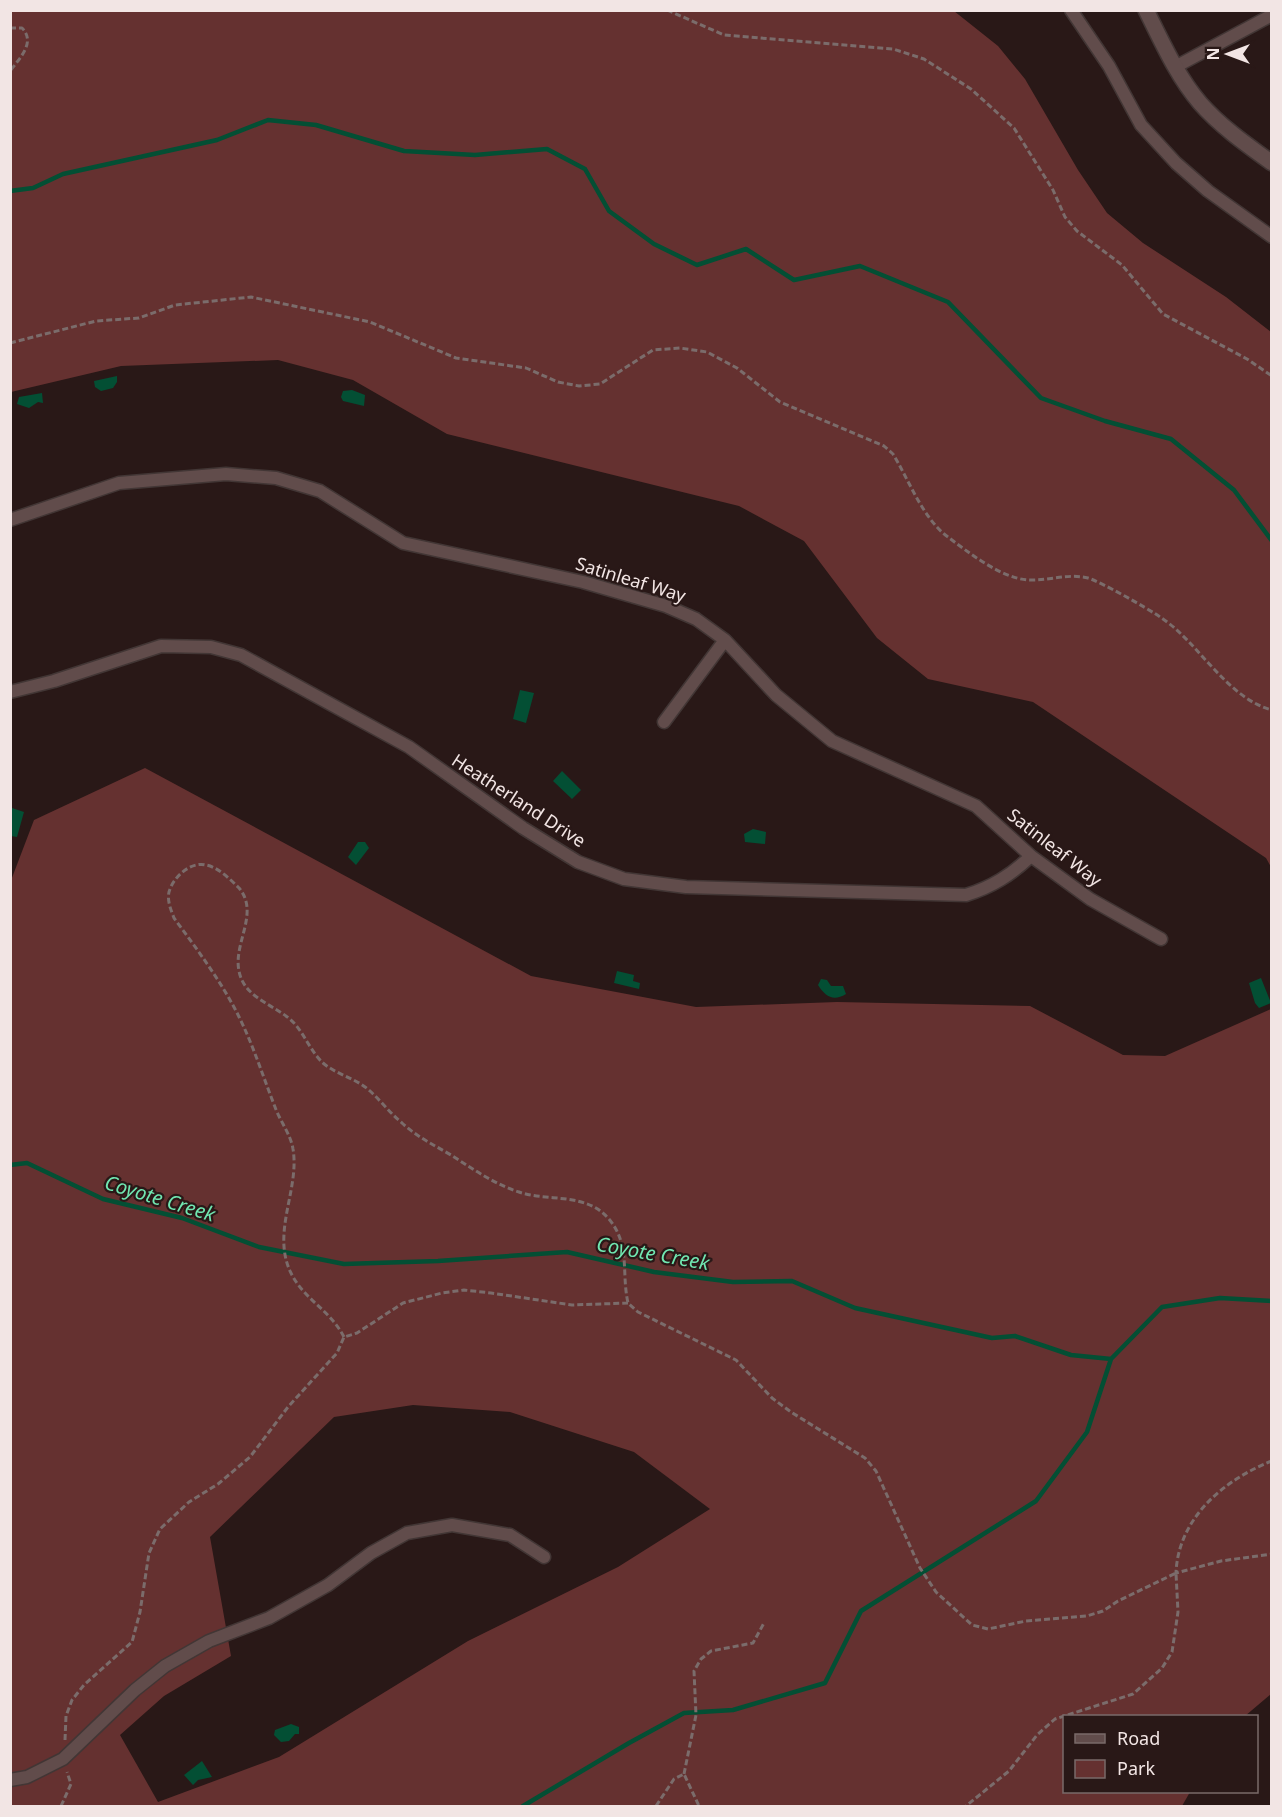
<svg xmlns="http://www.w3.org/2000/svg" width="1282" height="1817" font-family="'Noto Sans',sans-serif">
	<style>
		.green { fill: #653130; fill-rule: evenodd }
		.water { fill: #034f34 }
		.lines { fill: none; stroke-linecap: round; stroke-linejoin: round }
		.stream { stroke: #034f34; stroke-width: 4.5 }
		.minor-casing { stroke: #423635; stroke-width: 15 }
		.tertiary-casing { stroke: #423635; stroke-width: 18 }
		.path { stroke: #7b6c6b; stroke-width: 3; stroke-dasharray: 6 3; stroke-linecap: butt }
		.minor { stroke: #614c4b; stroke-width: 12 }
		.tertiary { stroke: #614c4b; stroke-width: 15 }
		.labels { text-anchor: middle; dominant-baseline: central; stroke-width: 4.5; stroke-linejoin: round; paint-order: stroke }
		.street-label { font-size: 18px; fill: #f2e5e4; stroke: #291817 }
		.water-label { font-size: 20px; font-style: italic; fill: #71e7b1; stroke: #291817 }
	</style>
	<rect width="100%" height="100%" fill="#291817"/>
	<path class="green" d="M11,10l943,1 44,35 27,33 53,91 29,43 36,30 83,54 45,35v535l-5,-9 -233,-156 -105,-23 -51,-41 -73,-97 -65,-35 -292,-72 -94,-54 -75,-20 -157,6 -110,26z
		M145,768l386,208 165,31 141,-5 193,4 93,49 42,1 106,-47v685l-26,22h-181v76h126l-8,14h-1171l-1,-923 24,-63zM413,1405l97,7 124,40 76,57 -92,58 -150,74 -189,116 -121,45 -38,-67 44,-39 67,-40 -21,-119 124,-120z"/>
	<path class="water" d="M117,376v6l-4,6 -12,3 -6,-4 -1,-6z
		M352,390l13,5 -1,11 -21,-5 -2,-4 2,-6z
		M42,393l1,10 -5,-1 -9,6 -12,-4 2,-7z
		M520,690l14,3 -8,30 -13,-4z
		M562,771l19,19 -9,9 -19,-18z
		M12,808l12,4 -7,25 -6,-1z
		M753,829l13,3 -1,12 -20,-2 -1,-8z
		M358,842h7l4,6 -13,17 -8,-8z
		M617,971l17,4 -1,6 7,2 -1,6 -25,-6z
		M1261,978l10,25 -12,5 -4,-5 -6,-20z
		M821,979l6,1 4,6h12l3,8c-13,8 -21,2 -28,-9z
		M291,1724l8,3v7h-4l-6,7 -8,1 -7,-7 1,-5z
		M202,1761l10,16 -14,3 -5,5 -9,-10z"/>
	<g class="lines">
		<path class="stream" d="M10,191l23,-3 30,-14 154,-34 51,-20 48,5 88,26 71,4 72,-6 38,20 24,42 45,33 43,21 49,-16 48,31 66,-14 88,36 93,96 64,23 66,18 63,51 38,51
			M10,1165l17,-2 76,36 79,19 77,29 85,17 94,-3 129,-9 87,20 79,10 59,-1 63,27 137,30 23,-2 56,19 40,4
			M523,1806l106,-63 55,-30 49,-3 92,-27 36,-72 175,-110 51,-69 24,-73 51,-52 58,-9 52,3"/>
		<g class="minor-casing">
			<path id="minor" d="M1071,10l38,56 32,59 35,38 32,28 64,46
				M1175,67l97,-52
				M10,520l109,-37 107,-9 50,4 44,13 83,52 180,39 83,24 30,13 29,21 51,55 56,46 144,65 55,50 59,43 71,40
				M10,692l44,-11 107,-35 50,1 30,8 168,92 114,81 55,34 46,17 62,8 280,8c26,-8 45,-20 65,-39
				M664,722l61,-82
				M10,1780l17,-3 36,-18 72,-69 30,-24 44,-25 60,-23 59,-33 43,-32 36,-20 45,-8 58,10 34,22"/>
		</g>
		<g class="tertiary-casing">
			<path id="tertiary" d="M1146,10c16,32 31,66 54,93 20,23 47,42 72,60"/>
		</g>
		<path class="path" d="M667,10l57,25 169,14 31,10 47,30 43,39 39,62 12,27 12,14 45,34 41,49 84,45 25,17
			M10,28h12c14,14 -2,30 -12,43
			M10,343l86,-22 43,-3 36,-13 76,-8 119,25 86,36 70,10 32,14 21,4 21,-2 53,-34 27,-2 27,4 30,16 43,34 104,44 9,8c16,26 30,65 55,83 21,16 53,41 80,43 21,1 39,-7 60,-2 11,3 61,31 72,39 38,24 66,81 112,93
			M344,1337c-14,-27 -39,-37 -52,-62 -22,-41 8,-85 1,-126 -2,-14 -13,-28 -18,-42 -13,-33 -23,-66 -40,-98 -17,-32 -39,-61 -61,-91 -3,-8 -7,-17 -5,-26 4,-15 22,-31 37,-27 12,2 25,15 33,23 21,25 -6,55 0,83 5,28 38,34 55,52 11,12 17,29 29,40 14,12 33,15 47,28 11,10 20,22 32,32 15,14 32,22 49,32 22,14 43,29 68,37 29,10 66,0 89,26 23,26 13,54 20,85l10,9 98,48 36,38 19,14 74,46 11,13 44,97 16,24 36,33 16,4 38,-8 61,-5 16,-5 15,-10 58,-28 2,39 -6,40 -10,16 -29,26 -78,25 -18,16 -28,36 -43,35
			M1272,1461c-49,19 -94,58 -96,112l45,-12 51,-7
			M65,1740l1,-24 6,-16 12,-15 48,-43 8,-30 9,-59 11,-24 29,-27 29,-18 32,-27 38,-50 49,-54 7,-16 13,-4 46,-30 39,-10 22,-3 27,3 81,12 56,-2
			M684,1774l12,-59 -2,-44 7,-12 10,-8 42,-8 11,-20
			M61,1806l10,-22 -4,-12
			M656,1806l18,-27 10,-5 15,32"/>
		<use href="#minor" class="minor"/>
		<use href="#tertiary" class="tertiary"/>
	</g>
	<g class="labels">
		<g class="street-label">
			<text transform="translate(631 579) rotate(17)">Satinleaf Way</text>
			<text transform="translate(519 800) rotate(33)">Heatherland Drive</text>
			<text transform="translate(1055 847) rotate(38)">Satinleaf Way</text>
		</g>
		<g class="water-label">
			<text transform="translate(160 1198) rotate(17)">Coyote Creek</text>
			<text transform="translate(653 1253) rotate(10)">Coyote Creek</text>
		</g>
	</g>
	<rect width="1282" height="1817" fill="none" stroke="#f2e5e4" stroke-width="24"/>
	<rect x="1063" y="1715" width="195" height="78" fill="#291817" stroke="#796a69" stroke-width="1.5"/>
	<rect x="1075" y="1734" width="30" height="9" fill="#614c4b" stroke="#796a69" stroke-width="1.5"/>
	<text x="1117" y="1745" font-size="18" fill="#f2e5e4">Road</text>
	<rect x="1075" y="1760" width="30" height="18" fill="#653130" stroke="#796a69" stroke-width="1.5"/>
	<text x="1117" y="1775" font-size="18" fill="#f2e5e4">Park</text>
	<g transform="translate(1228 54) rotate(270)" stroke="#291817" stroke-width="4.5" paint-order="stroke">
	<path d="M0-4.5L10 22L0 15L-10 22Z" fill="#f2e5e4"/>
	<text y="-9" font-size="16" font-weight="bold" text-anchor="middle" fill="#f2e5e4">N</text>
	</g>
</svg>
